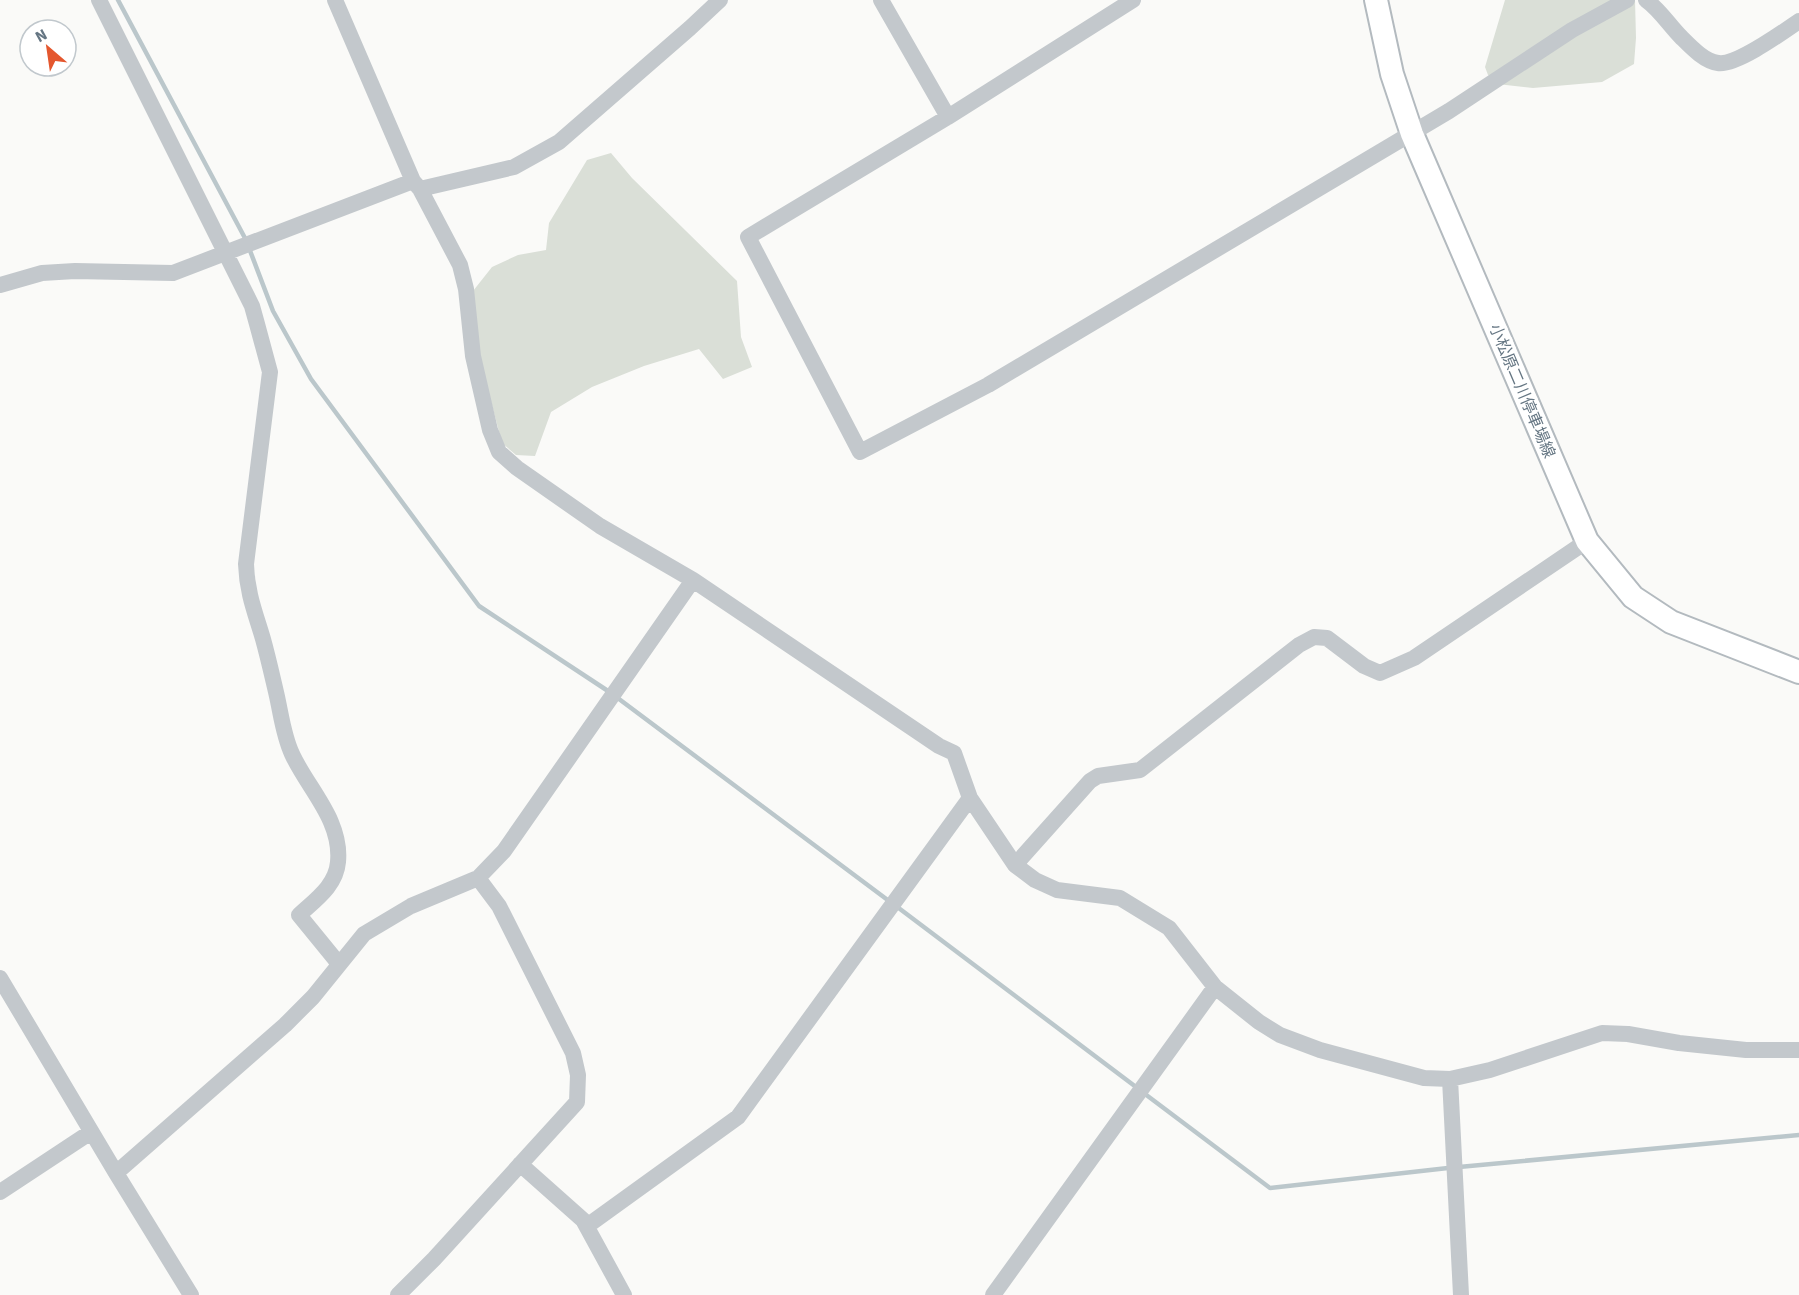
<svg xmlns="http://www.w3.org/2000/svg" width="1799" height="1295" font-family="'Source Sans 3','Noto Sans JP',sans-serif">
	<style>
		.green { fill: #dadfd7 }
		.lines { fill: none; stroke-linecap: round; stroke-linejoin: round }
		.stream { stroke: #bbc7cb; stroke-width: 4.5 }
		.secondary-casing { stroke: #b3babf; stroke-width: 26 }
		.minor { stroke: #c3c8cc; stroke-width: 16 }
		.secondary { stroke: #fff; stroke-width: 22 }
		.labels { text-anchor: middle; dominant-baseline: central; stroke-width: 6; stroke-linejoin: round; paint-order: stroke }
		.street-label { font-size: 16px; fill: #657683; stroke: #fff }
	</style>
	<rect width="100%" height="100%" fill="#fafaf8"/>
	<path class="green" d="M1505,0h130l1,38 -2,26 -32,18 -69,6 -36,-4 -9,-9 -3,-8z
		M611,153l21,25 105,103 4,56 11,30 -29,12 -24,-30 -55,17 -52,21 -41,25 -16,44 -19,-1 -14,-12 -24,-91 -5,-61 19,-24 26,-12 28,-5 3,-27 38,-63z"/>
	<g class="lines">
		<path class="stream" d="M118,0l128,240
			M249,248l24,63 38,68 168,227 129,85
			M619,699l270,202
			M896,906l240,181
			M1145,1094l125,94 178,-20
			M1459,1167l340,-32"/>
		<g class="secondary-casing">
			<path id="secondary" d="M1376,0l16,74 20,60 175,407 46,56 38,25 128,50"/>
		</g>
		<path class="minor" d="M99,0l153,306 5,18 13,48 -24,192c1,29 9,48 17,75 5,18 9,36 13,53 5,21 7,43 16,62 16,35 50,66 46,108 -2,24 -23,38 -39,53l40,49
			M335,0l78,181 7,8 40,76 6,24 7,67 17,74 9,22 18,16 83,58 93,54 246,166 15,7 16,45 45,67 20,15 22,10 63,8 49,30 46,59 44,35 21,13 40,15 104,28 26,1 40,-9 112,-37 26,1 51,9 67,7h53
			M881,0l67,117
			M1133,0l-185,117 -200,120 112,215 128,-67 461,-274 123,-81 55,-30
			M1646,0c14,10 23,25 35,37 10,10 23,24 37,26 18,3 65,-31 81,-42
			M420,189l94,-22 45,-25 131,-114 30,-28
			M0,285l42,-12 33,-2 98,2 240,-92
			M1015,865l75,-84 8,-5 42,-6 159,-125 15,-8 13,1 37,28 16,7 34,-15 173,-117
			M0,978l116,195 75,122
			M1450,1079l11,216
			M520,1164l63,56 41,75
			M116,1173l169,-148 28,-28 51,-63 47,-28 67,-28 26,-27 189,-271
			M0,1192l91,-60
			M587,1226l151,-109 232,-319
			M398,1295l36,-36 143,-157 1,-27 -5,-22 -74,-147 -21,-28
			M993,1295l222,-308"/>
		<use href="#secondary" class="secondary"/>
	</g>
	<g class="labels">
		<g class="street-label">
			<text transform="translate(1522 391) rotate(67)">小松原二川停車場線</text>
		</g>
	</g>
	<g transform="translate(48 48) rotate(331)"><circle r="28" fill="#ffffff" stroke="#c1c8cd" stroke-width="1.5"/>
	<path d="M0-4.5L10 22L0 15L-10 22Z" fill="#e4572e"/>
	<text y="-9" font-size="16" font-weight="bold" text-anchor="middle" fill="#657683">N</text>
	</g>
</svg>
